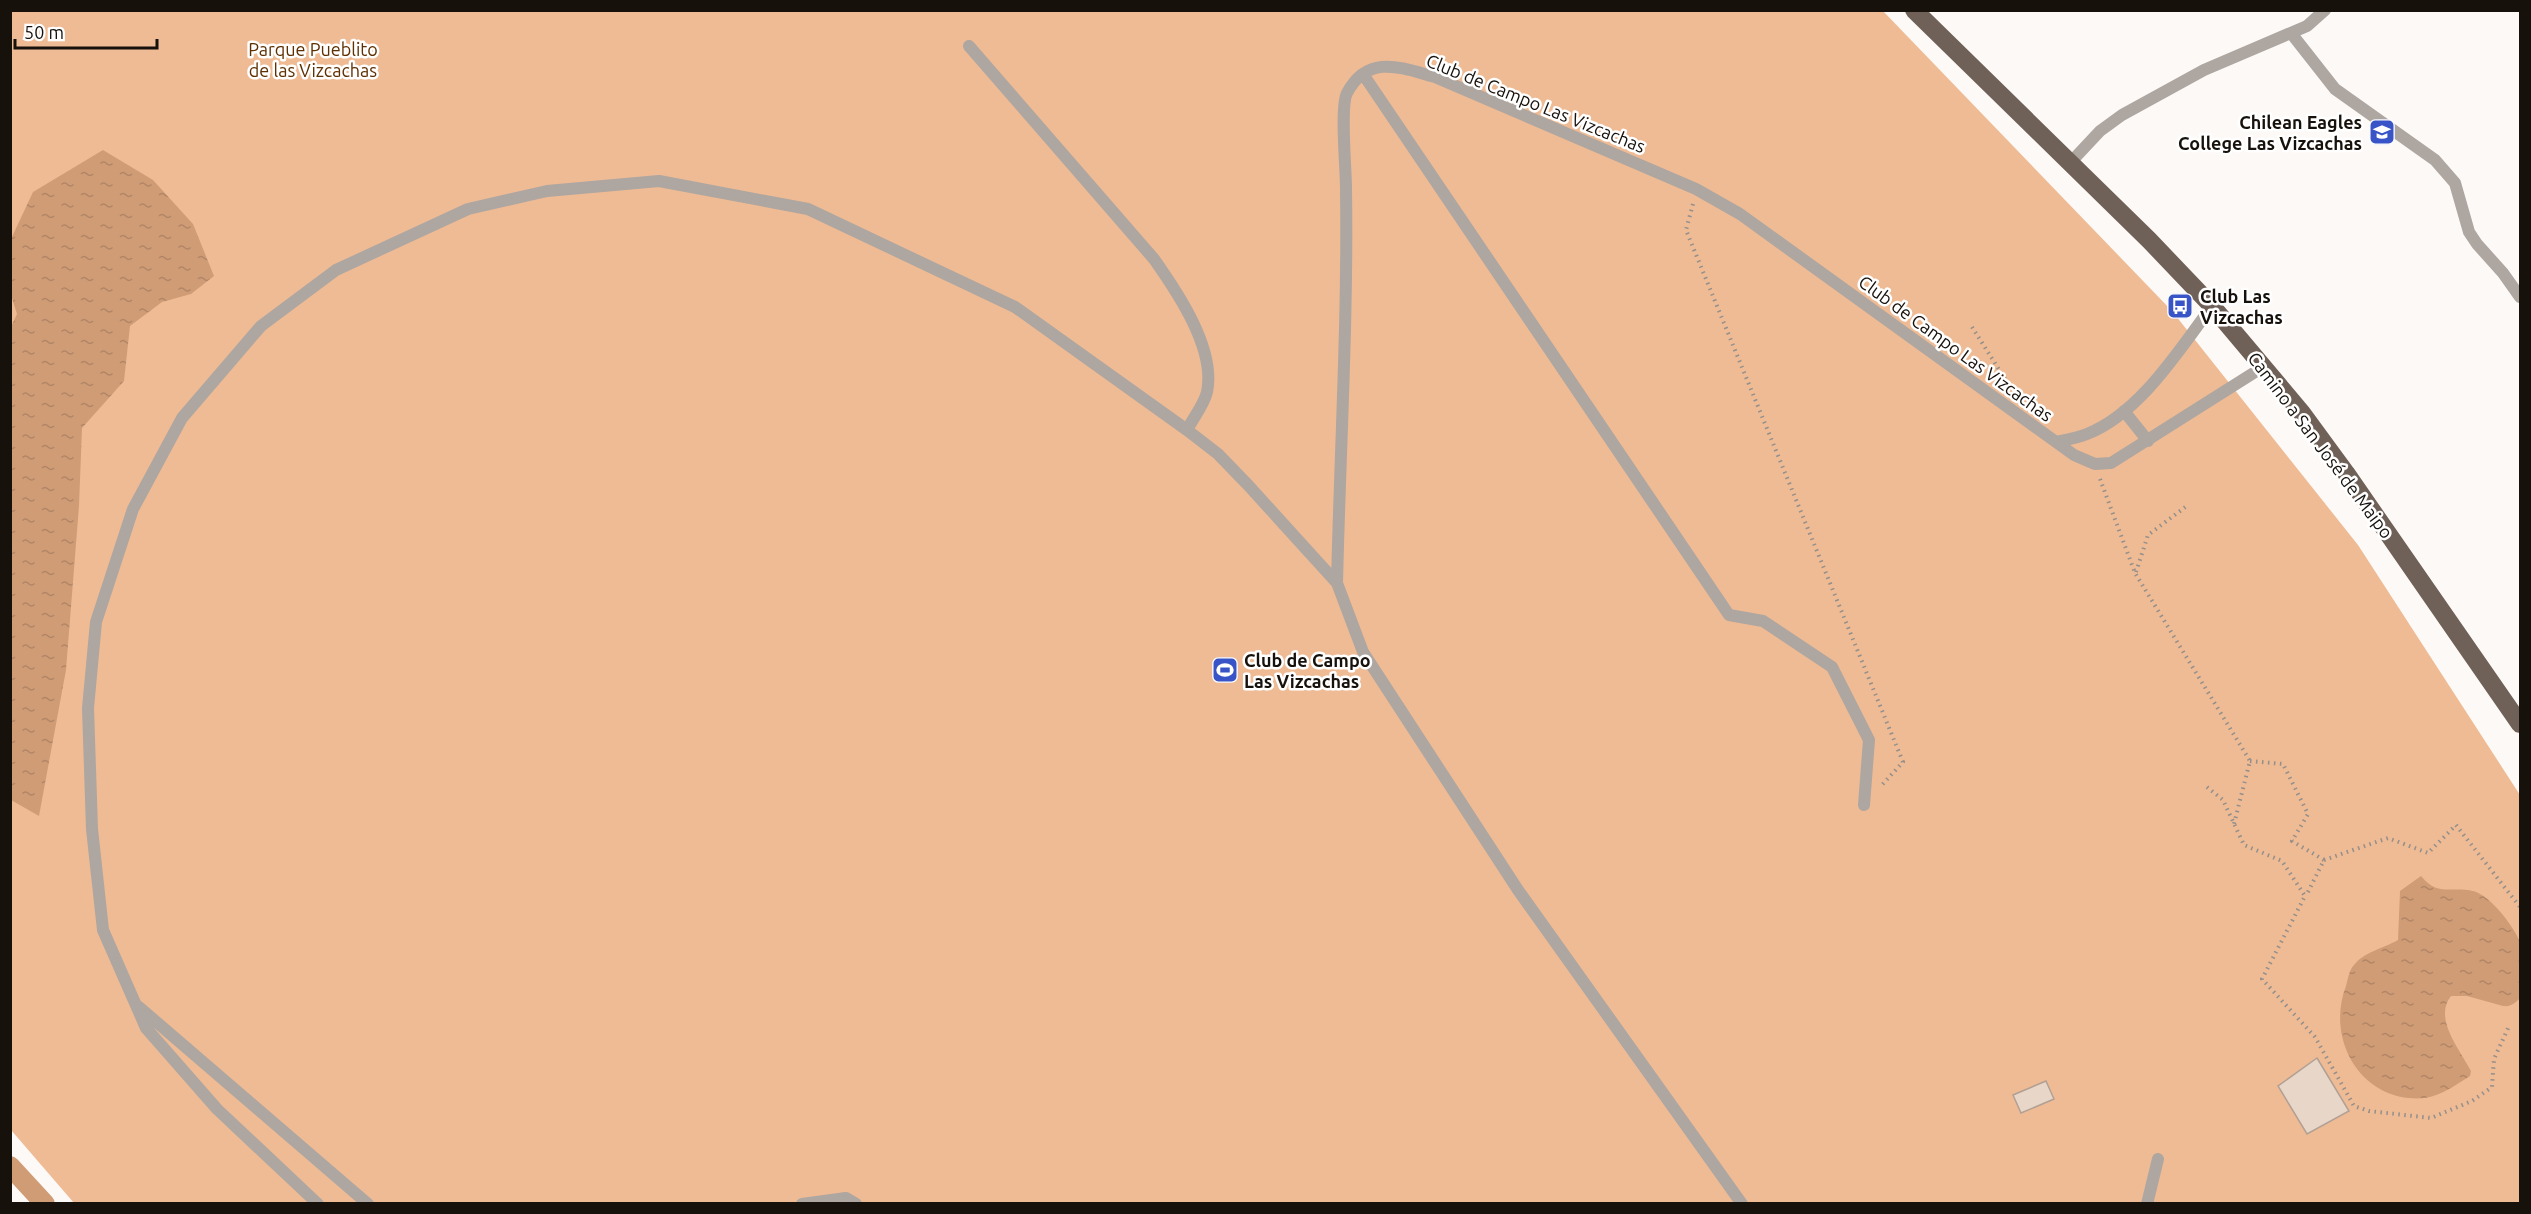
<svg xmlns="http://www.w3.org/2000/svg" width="2531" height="1214" font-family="Ubuntu,sans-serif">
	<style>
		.green { fill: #eebb95 }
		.water { fill: url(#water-ripples) }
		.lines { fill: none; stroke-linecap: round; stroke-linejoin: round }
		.canal { stroke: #cf9c76; stroke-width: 20 }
		.building { fill: #e8d6c8; stroke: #b2a094; stroke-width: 1.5 }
		.path { stroke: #948f8b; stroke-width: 4; stroke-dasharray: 1.5 4.5; stroke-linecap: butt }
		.lane { stroke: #aea6a0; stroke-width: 12 }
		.primary { stroke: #6f6157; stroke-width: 18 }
		.labels { text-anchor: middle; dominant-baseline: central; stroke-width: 5; stroke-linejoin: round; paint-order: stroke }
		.park-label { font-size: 18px; fill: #5e2f00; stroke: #fff }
		.street-label { font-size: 18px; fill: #17110c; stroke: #fff }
		.poi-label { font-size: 18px; font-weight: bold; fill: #17110c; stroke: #fff; text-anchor: start }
	</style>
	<defs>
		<pattern id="water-ripples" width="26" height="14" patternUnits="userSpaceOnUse" patternTransform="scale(1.5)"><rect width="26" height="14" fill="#cf9c76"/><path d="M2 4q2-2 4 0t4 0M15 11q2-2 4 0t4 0" fill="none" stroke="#b18565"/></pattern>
	</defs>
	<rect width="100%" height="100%" fill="#fdf9f6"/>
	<path class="green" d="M10,11h1873l289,300 186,234 162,250v408h-2446l-63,-73z"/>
	<path class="water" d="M103,150l50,30 40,44 21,52 -23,18 -29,8 -32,24 -6,55 -42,47 -3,78 -13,164 -27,146 -28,-16 -1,-471 7,-15 -6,-19v-56l22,-47z
		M2421,876c17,21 30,10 52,15 17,4 40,34 47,51 4,11 1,42 0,56 -5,5 -9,9 -17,8l-36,-10h-16c-18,22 9,54 20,75l-1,5c-13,8 -29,20 -45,22 -63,6 -100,-58 -79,-112 2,-7 3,-16 8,-21 10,-13 30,-17 44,-25l2,-49z"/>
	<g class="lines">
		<path class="canal" d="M10,1166l35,38"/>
	</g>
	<path class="building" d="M2317,1058l32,53 -42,23 -29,-48z
		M2046,1081l8,18 -33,14 -8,-18z"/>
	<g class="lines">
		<path class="path" d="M1693,204l-7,26 217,532 -23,25
			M1972,327l40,63
			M2100,479l35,94 115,188 -16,63
			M2136,572l12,-37 40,-30
			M2250,761l33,3 25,50 -16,27 32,19 -18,36
			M2207,787l16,13 21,45 38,16 23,35 -43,83 53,58 39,69 15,5 62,7 41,-17 20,-14 2,-28 15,-33
			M2324,860l64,-22 40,15 28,-28 64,82"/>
		<path class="lane" d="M2291,33l44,56 100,71 20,23 14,49 8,12 26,29 17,24
			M969,46l185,213c24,34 62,90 53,133 -3,13 -14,26 -20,38
			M1363,74l366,541 34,6 69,46 37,73 -5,65
			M2070,163l30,-32 22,-16 82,-45 103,-44 18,-16
			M2124,411l24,30
			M2056,442c10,-2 21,-4 31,-8 53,-21 92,-84 125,-128
			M1337,583c3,-131 11,-264 9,-395 0,-19 -6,-82 1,-95 21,-40 55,-25 88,-16l261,112 44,25 334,241 21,9 16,-1 152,-96
			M139,1007l229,197
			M318,1204l-101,-95 -71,-81 -43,-98 -11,-101 -4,-121 8,-86 37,-113 49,-91 79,-92 75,-56 132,-61 79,-18 112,-10 149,28 207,98 172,123 31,24 30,31 89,98 26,69 155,238 224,314
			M802,1204l44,-6 10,6
			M2147,1204l11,-45"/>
		<path class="primary" d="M1914,10l235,230 63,66 90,107 44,60 174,251"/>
	</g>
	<defs>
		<g id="school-square" transform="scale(1.35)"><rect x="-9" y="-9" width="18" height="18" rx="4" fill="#3854c6" stroke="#fff"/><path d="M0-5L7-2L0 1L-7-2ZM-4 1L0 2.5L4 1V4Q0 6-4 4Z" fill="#fff"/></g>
		<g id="bus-square" transform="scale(1.35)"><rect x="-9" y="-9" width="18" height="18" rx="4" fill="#3854c6" stroke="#fff"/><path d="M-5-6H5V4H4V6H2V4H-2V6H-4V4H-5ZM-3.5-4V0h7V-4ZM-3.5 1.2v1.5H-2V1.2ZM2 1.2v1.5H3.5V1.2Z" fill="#fff"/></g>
		<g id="stadium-square" transform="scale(1.35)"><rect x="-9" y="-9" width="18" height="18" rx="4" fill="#3854c6" stroke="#fff"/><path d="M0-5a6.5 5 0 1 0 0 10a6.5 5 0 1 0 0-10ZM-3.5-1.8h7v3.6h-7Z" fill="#fff"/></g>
	</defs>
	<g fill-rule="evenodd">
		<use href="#school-square" x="2382" y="132"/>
		<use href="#bus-square" x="2180" y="306"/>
		<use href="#stadium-square" x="1225" y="670"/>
	</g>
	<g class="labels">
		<g class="park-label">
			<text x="313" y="49">Parque Pueblito<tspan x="313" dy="21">de las Vizcachas</tspan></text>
		</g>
		<g class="street-label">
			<text transform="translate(1536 103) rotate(22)">Club de Campo Las Vizcachas</text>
			<text transform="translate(1956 348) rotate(36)">Club de Campo Las Vizcachas</text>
			<text transform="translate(2321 445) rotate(53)">Camino a San José de Maipo</text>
		</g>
		<g class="poi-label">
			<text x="2362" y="122" text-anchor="end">Chilean Eagles<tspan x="2362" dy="21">College Las Vizcachas</tspan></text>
			<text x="2200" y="296">Club Las<tspan x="2200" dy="21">Vizcachas</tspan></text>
			<text x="1244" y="660">Club de Campo<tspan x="1244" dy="21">Las Vizcachas</tspan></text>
		</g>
	</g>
	<rect width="2531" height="1214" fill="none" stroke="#17110c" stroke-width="24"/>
	<path d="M15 39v9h142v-9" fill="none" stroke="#17110c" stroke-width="3"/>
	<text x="24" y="39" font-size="18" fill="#17110c" stroke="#ffffff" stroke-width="4.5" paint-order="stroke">50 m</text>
</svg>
